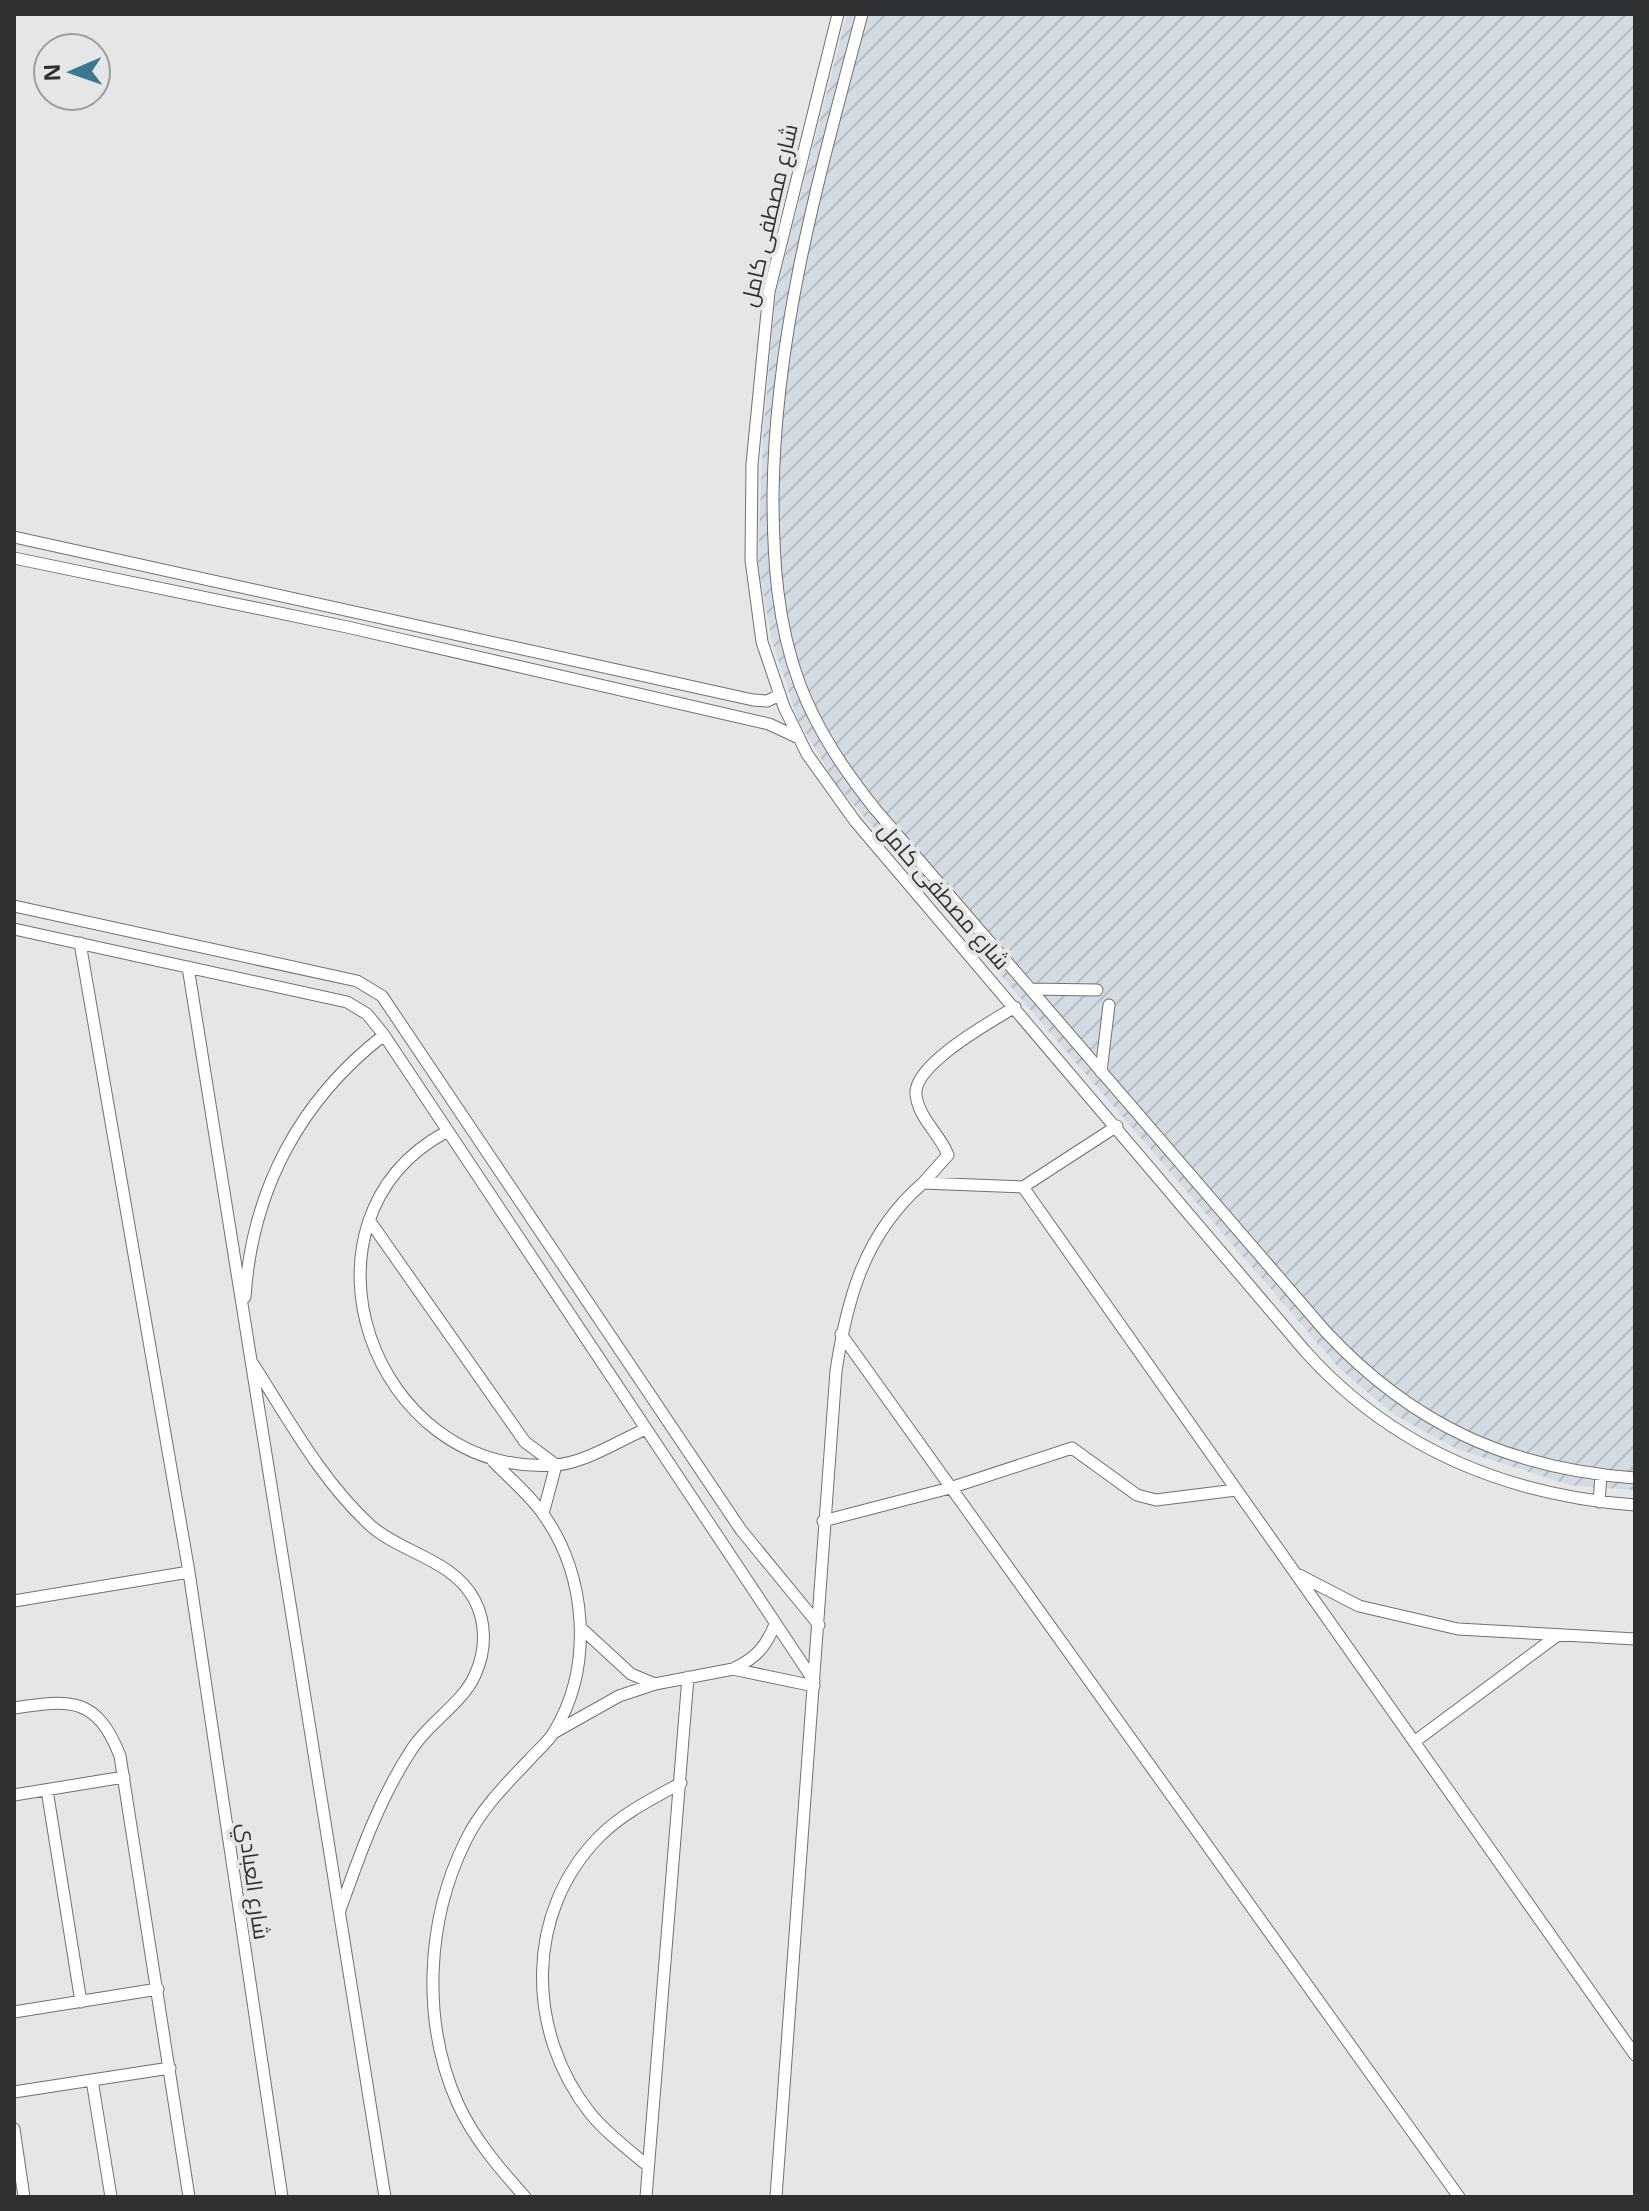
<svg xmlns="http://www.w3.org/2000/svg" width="1649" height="2211" font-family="'Noto Sans',Cairo,sans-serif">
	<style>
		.industrial { fill: url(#industrial-furrows) }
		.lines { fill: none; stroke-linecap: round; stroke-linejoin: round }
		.minor-casing { stroke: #6f7172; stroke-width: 13 }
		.minor { stroke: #fff; stroke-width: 11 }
		.labels { text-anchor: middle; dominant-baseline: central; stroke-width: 8; stroke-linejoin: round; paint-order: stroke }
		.street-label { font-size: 22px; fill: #2f3031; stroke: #e4e6e7 }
	</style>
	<defs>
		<pattern id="industrial-furrows" width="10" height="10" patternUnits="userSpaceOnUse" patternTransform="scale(2)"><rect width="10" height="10" fill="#d4dce3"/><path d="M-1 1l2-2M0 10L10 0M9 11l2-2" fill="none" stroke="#b6bdc3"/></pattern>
	</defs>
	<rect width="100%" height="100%" fill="#e4e6e7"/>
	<path class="industrial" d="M847,14h788v1476l-65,-5 -113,-36 -64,-35 -55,-47 -502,-583 -38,-64 -26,-79 -14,-78 5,-129 13,-142z"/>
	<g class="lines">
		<g class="minor-casing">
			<path id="minor" d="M838,14l-69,278 -17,172 -1,96 11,82 22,65 23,47 48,67 450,530c88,98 201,144 330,154
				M862,14c-42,159 -87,315 -89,481 0,65 4,129 27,190 18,47 45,86 75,124l451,523c87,93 182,136 309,146
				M14,537l739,163 14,1 13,-6
				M14,558l333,69 422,97 30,14
				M14,906l343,75 25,15 359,534 78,95
				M14,929l333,73 20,12 17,21 430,646
				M80,943l109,629 93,625
				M188,967l197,1230
				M1030,989l67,1
				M1101,1072l8,-67
				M446,1132c-164,89 -74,346 109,333 30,-2 63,-24 91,-36
				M923,1183l25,-28c-8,-21 -29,-36 -32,-60 -4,-30 76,-74 99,-88
				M1023,1187l612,868
				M369,1220l156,222 31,23 -13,49
				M245,1297c7,-107 55,-197 139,-262
				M841,1334l618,863
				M253,1364c36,56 68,116 118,162 31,27 82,34 103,73 13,24 12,52 1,76 -13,29 -46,47 -63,74 -33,50 -52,105 -72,161
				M493,1461c16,17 36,33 50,53 44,61 51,152 11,218 -6,10 -16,18 -24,27 -23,24 -49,50 -64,81 -40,80 -45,182 -8,264 16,35 42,65 67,93
				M1599,1502l2,-27
				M823,1521l127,-33 122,-40 65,47 19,5 80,-10
				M1299,1575l60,31 99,23 177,10
				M14,1601l175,-29
				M581,1628l50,46 24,10
				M733,1669c23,-11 33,-22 42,-45
				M14,1708c57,-9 83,-11 106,48l69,441
				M555,1732l64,-36 36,-12 78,-15 81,17
				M1414,1742l144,-107
				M47,1790l34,212
				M14,1795l110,-18
				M14,2012l144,-23
				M92,2080l19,117
				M14,2092l156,-24
				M14,2129l10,68
				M648,2166c-19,-16 -42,-33 -58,-53 -64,-81 -66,-201 10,-277 23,-23 52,-37 81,-53
				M646,2197l42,-520
				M776,2197l60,-826c11,-73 29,-138 87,-188l100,4 94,-61"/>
		</g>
		<use href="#minor" class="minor"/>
	</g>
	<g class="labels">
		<g class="street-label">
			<text transform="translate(768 215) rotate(-77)">شارع مصطفى كامل</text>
			<text transform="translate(945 895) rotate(49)">شارع مصطفى كامل</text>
			<text transform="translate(255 1881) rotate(82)">شارع العبادي</text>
		</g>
	</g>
	<rect width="1649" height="2211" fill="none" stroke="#2f3031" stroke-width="32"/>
	<g transform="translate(72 72) rotate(268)"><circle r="38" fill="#e4e6e7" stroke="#9c9d9e" stroke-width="2"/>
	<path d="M0-6L14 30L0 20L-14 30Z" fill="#3c778f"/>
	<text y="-12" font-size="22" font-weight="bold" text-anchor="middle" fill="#2f3031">N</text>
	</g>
</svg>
